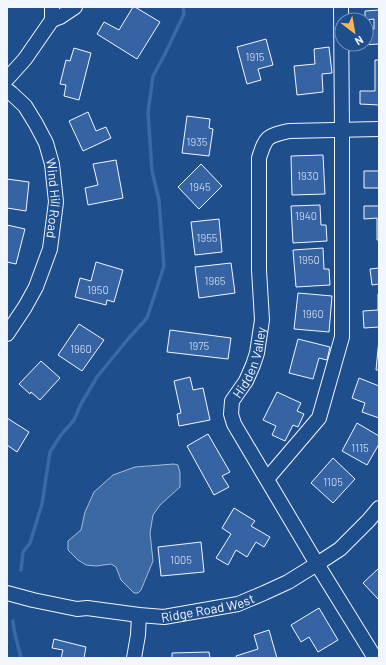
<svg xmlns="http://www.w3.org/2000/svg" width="386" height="665" font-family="Barlow,sans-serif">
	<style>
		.water { fill: #3b69a3; stroke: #a8bbd7 }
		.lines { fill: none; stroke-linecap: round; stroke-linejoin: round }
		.stream { stroke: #3b69a3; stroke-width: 3.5 }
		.building { fill: #3563a3; stroke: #f2f6ff }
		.minor-casing { stroke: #f2f6ff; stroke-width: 16 }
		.minor { stroke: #1f4e8c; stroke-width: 14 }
		.labels { text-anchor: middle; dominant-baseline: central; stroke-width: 3; stroke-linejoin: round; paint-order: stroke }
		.number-label { font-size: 11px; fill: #c3d1e8 }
		.street-label { font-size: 13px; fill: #f2f6ff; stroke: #1f4e8c }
	</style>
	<rect width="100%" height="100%" fill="#1f4e8c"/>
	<path class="water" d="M174,464l4,1 2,8v14l-20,18 -7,10 -3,18 3,28 -12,29 -3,3h-4l-13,-13 -5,-13 -5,-3 -15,2 -10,-1 -8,-5 -10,-10v-9l13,-11 4,-18 9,-20 19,-17 22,-8z"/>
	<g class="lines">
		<path class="stream" d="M21,570l2,-18 7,-9 12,-39 8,-52 11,-17 13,-15 7,-16 16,-27 31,-38 19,-21 17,-52 -5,-66 -7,-29 -4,-59 5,-36 12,-22 19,-40 -1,-7
			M13,621l1,9 7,28"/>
	</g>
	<path class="building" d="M133,7h2l25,15 -23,37 -40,-25 7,-12 15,8z
		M379,10v34l-17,1v-1h4v-15h8v-10l-9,1v-9z
		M266,39l7,26 -15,4 3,11 -14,4 -10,-37z
		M329,47l3,26 -10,1 1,18 -26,3 -3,-29 21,-2 -1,-15z
		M74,48l17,5 -12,47 -15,-4 2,-11 -6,-1 6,-24 4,1z
		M375,60h4v45l-19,-1v-13h15z
		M88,112l8,19 10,-4 5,11 -28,13 -14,-30z
		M187,116l23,3 -1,9 4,1 -4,27 -27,-3z
		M323,155l2,39 -33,1 -1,-39z
		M116,160l7,38 -35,7 -3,-17 13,-3 -5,-21z
		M201,164l21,22 -23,23 -21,-22z
		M364,171h15v17h-15z
		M7,179l22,3 -3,29 -19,-3z
		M320,205l1,20h5l1,16 -34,2 -2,-37z
		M364,206h15v34h-2v-22l-13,1z
		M219,219l3,33 -27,3 -4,-33z
		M7,225l18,4 -9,35 -9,-2z
		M323,248l1,21h5l1,16 -34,2 -3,-37z
		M96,262l27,8 -9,32 -7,-2 -1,5 -31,-8 5,-19 11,3z
		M231,263l4,30 -36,5 -4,-31z
		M379,268v16l-7,1 -2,-16z
		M298,293l34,3 -3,36 -35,-3z
		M378,294h1v33l-15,1 -1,-17 15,-1z
		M79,324l25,16 -22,31 -24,-16z
		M170,330l61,8 -3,21 -61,-7z
		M298,339l32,8 -3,13 -8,-2 -6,21 -24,-6z
		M379,339v31h-3z
		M41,361l19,17 -20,22 -9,-8 -1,2 -11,-10z
		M190,377l3,13 10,-2 7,32 -31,6 -2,-12 4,-1 -7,-32z
		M359,378l20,8v32l-17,-6 3,-9 -13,-5z
		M277,392l24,11 -4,8 7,3 -6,13 -5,-2 -8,16 -13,-6 4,-9 -13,-6z
		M7,418l22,14 -12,20 -10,-7z
		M357,423l22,13v8l-12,21 -25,-14z
		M208,434l22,38 -8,4 7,11 -15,8 -27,-49z
		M333,458l22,21 -22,24 -22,-20z
		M234,508l21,13 -4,5 19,11 -6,10 -8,-5 -9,15 -11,-7 -8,15 -12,-7 15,-24 -9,-6z
		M201,542l3,30 -43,4 -3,-29z
		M379,568v32l-16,-17z
		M319,608l19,32 -20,12 -9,-15 -8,5 -10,-17z
		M269,630l8,28h-40l-1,-2 22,-7 -4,-14z
		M54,639l32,8 -2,11h-23l2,-8 -11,-2z
		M209,652l1,6h-38v-5z"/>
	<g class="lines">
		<g class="minor-casing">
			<g id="minor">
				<path d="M52,7v13l8,-3 15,-10"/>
				<path d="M7,79l18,-20 27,-39"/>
				<path id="s1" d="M7,90l4,3 14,13 11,18 10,19 6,21 4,38 -6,47 -14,38 -11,20 -18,27"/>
				<path d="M267,479l52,-61 23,-81v-207l-1,-123"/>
				<path id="s2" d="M7,593l26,7 44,9 10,-1 52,7 25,2 74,-13 26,-11 24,-11 29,-18 23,-15 28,-28 11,-13"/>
				<path d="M134,658l4,-23 1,-20"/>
				<path id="s3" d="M375,658l-58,-94 -83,-140 -3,-10 1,-13 14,-20 7,-16 4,-12 5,-33 -3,-50v-112c7,-22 8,-22 30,-27l90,-2"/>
			</g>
		</g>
		<use href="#minor" class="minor"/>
	</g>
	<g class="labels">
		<g class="number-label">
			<text x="255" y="56">1915</text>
			<text x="197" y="141">1935</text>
			<text x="308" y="175">1930</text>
			<text x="200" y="186">1945</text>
			<text x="306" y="215">1940</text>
			<text x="207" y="237">1955</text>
			<text x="309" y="259">1950</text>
			<text x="215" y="280">1965</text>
			<text x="98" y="289">1950</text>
			<text x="313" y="313">1960</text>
			<text x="199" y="345">1975</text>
			<text x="81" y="348">1960</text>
			<text x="360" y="447">1115</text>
			<text x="333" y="481">1105</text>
			<text x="181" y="559">1005</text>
		</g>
		<g class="street-label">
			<text stroke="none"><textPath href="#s1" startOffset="123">Wind Hill Road</textPath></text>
			<text stroke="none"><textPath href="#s3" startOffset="340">Hidden Valley</textPath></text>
			<text stroke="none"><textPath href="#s2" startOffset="204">Ridge Road West</textPath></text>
		</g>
	</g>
	<rect width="386" height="665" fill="none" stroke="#f2f6ff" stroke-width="16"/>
	<g transform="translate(354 32) rotate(149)"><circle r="19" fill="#1f4e8c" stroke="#7391ba"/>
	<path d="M0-3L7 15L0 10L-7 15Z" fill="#ffb74d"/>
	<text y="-6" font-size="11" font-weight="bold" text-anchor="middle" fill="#f2f6ff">N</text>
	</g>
</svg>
